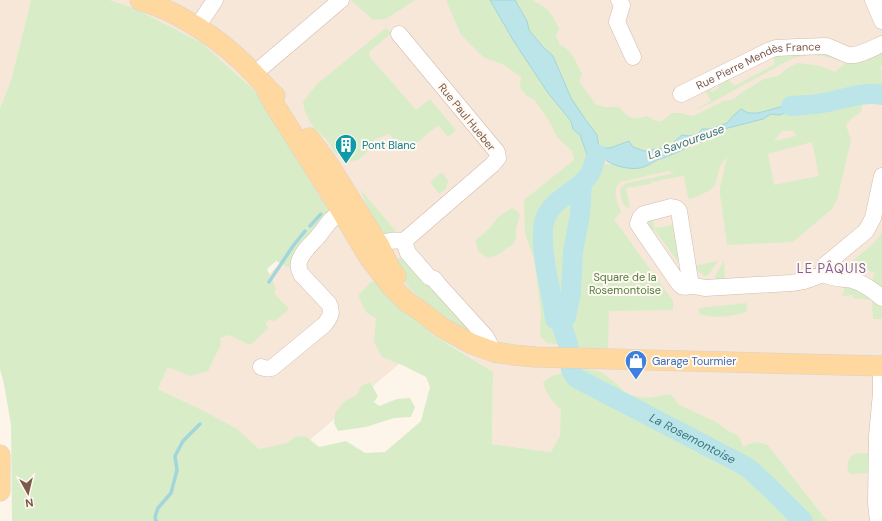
<svg xmlns="http://www.w3.org/2000/svg" width="882" height="521" font-family="'DM Sans',sans-serif">
	<style>
		.residential { fill: #f6e7d8 }
		.green { fill: #d8edc7; fill-rule: evenodd }
		.water { fill: #bce5e9; stroke: #a2d5dc }
		.lines { fill: none; stroke-linecap: round; stroke-linejoin: round }
		.stream { stroke: #a2d5dc; stroke-width: 3.5 }
		.river { stroke: #bce5e9; stroke-width: 20 }
		.minor-casing { stroke: #d2bcae; stroke-width: 17 }
		.major-casing { stroke: #dad1cd; stroke-width: 21 }
		.minor { stroke: #fff; stroke-width: 16 }
		.major { stroke: #ffd8a0; stroke-width: 20 }
		.labels { text-anchor: middle; dominant-baseline: central; stroke-width: 4; stroke-linejoin: round; paint-order: stroke }
		.street-label { font-size: 11px; fill: #7b5a4b; stroke: #fff9f2 }
		.culture-label { font-size: 11px; fill: #0d838f; stroke: #fff9f2; text-anchor: start }
		.park-label { font-size: 11px; fill: #537b3f; stroke: #fff9f2 }
		.shop-label { font-size: 11px; fill: #366cbe; stroke: #fff9f2; text-anchor: start }
		.water-label { font-size: 12px; font-style: italic; fill: #3c7881; stroke: #fff9f2 }
		.quarter-label { font-size: 13px; letter-spacing: 1px; fill: #836397; stroke: #fff9f2 }
	</style>
	<rect width="100%" height="100%" fill="#fef5ea"/>
	<path class="residential" d="M0,0h31l-20,80 -11,28z
		M110,0h772v521h-53l-5,-4 -56,-72 -7,-3 -10,1 -8,4 -183,-12 -9,17 -59,-8 1,-72 -60,-37 -155,132 -78,-58 -42,-20 10,-22 35,-26 127,-128 -75,-122 -53,-48 -68,-35z"/>
	<path class="green" d="M31,0h79l24,8 68,35 53,48 75,122 -38,53 -5,1 -11,-6 -9,8 9,20 -2,4 15,16 -14,12 -6,-1 -4,3 4,5 -19,17 -21,-10 -9,3 1,7 -7,13 -6,13 -18,5 -22,-9 -10,22 42,20 37,20 22,20 28,-6 9,-7 11,1 12,10 27,-6 19,12 20,-1 36,-31 9,-34 -4,-10 -22,-11 -22,-9 -8,-15 2,-24 -10,-6 -7,-15v-3l12,-12h5l57,53 60,37 -1,72 59,8 9,-17 1,-25c-10,-10 -13,-14 -18,-27 10,-9 13,-10 26,-8 6,12 12,14 24,19l5,-9 -16,-13v-4l19,4 17,13 9,10 19,3 25,-4 7,10 38,18 14,10 9,4 4,11c10,-5 15,-7 25,-2l56,72 5,4h-817l-1,-96 -7,-41 -4,-15v-261l11,-28z
		M351,0h65l-4,2 -26,17 -13,1z
		M446,0h44l23,40 35,53 23,28 2,8 7,6 8,22 1,10 8,4v-6l15,-1 17,4h11l39,-16 7,-5 11,-5h6l3,-6 10,-2 8,-5 39,-10 8,-5 9,1 7,-3 15,-2 16,-9h-16l-36,10 -32,4 -7,8 -16,6h-9l-4,5 -9,2 -7,-1 -14,12 -24,4 -11,-4 -5,-6 -18,7h-11l-2,-13 -12,-16 -14,-21 -18,-42 -10,-9 -14,-17 -2,-9 -9,-17 -3,-4h19v2c14,4 20,15 25,27l-3,7 4,9c12,4 16,18 22,29l-3,8 9,11 7,11 10,3h14c9,10 13,14 28,9 14,8 13,7 25,-3h10l9,3 4,-1 29,-14 10,-2 7,-6 23,-14 14,-3 8,-7 12,-6 22,3 15,6 11,-9c-21,-8 -36,-11 -57,-3l-78,43 -13,6h-2l15,-8 -7,-13 4,-2 4,6 7,-4 -3,-6 10,-6 8,10 41,-22 -3,-10 110,-5v16l-2,1c2,7 2,16 2,23 -1,5 -5,7 -5,12h-14l-2,11 -9,6 -6,7 5,15 -14,60 -5,9 -39,33 -66,3 -7,-51v-6l7,-32 -7,11 -5,19 -5,4 -9,5 -11,4 -2,-2 -4,-21 -24,4v1l-9,1v2l-25,4 4,21c-9,-4 -9,-11 -10,-20l2,-3 5,-3 48,-10 -7,-2 -48,11c-9,9 -2,20 1,30l-7,7 59,82v9l-64,1 -1,37h-22l-39,-5 -7,-7 1,-23 -7,-54 -9,-26 -1,-33 50,-40 -2,-9 -15,-14 -9,-18 -13,-18 -8,-5 -7,-8 1,-11 -17,-12 -21,-8 -22,-22zM782,131h12l2,5 -22,5zM812,142l7,34 -45,9 -6,-31z
		M386,28l5,5 -22,19v4l47,54 14,-11 26,31 -8,7 -10,-12 -33,28 -15,-18 2,-2 -17,6 -9,14 -8,7 -9,2 -15,-10 -5,-10 -16,-15 -8,-15 -2,-10 14,-18z
		M442,172l7,10 -3,3 1,3 -8,6 -9,-12z
		M360,189l39,46h-15l-10,-13z
		M512,208l6,4 2,4 -4,12v11l-4,6 -15,10 -8,3c-10,-5 -12,-6 -13,-18l14,-12 8,-11z
		M652,216l2,12 20,-3 12,50 -11,-4 7,-4 -28,-38 -6,4 -3,-14z
		M882,232v59l-11,-9 4,-9 -24,-8 -3,9 -11,-4 -1,-3 1,-5 4,-3 5,7 4,-3 24,-20z
		M399,258l6,1 21,26h6l40,47 -7,1 -46,-34 -17,-20 -9,-18z
		M724,260l1,20 -9,1 -2,-2z
		M718,261l-9,13 -4,3 -2,-2 -10,-9z
		M844,286l8,1 20,11 -2,2 -17,-2v-3l-10,1 -1,-2 2,-1z
		M874,300l8,8v11h-9l-1,-17z
		M746,303l1,8c-15,7 -33,7 -48,3v-6z
		M370,382l8,14 -4,6 5,4 18,-7 13,-1 5,9 -4,10 -17,1 -28,9 -28,4 -4,-8 1,-10 9,-11 14,-8 3,-8z
		M858,453h11l-1,18 -1,2 -14,1 -4,-1c-4,-9 0,-18 9,-20z"/>
	<path class="water" d="M490,0h25l12,21 2,9 14,17 10,9 18,42 14,21 12,16 2,13h11l19,-7 4,6 11,4 24,-4 14,-12 7,1 9,-2 4,-5h9l16,-6 7,-8 7,-6 7,4h9l9,-2 36,-10h16l-1,7 -7,5 -8,-3 -15,2 -7,3 -9,-1 -8,5 -39,10 -8,5 -10,2 -3,6c-12,-1 -16,6 -25,10 -7,3 -14,6 -21,8 -5,3 -11,7 -17,8 -9,2 -29,-2 -35,-9 -7,2 -8,6 -8,12l-8,-4 -1,-10 -8,-22 -7,-6 -2,-8 -23,-28 -35,-53z"/>
	<g class="lines">
		<path class="stream" d="M310,226l11,-12
			M269,282l24,-36 12,-15
			M156,521l-1,-4 3,-9 13,-15 6,-23 -2,-14 8,-15 17,-17"/>
		<g class="river">
			<path d="M791,106c11,-1 21,-1 32,-3 17,-3 41,-12 59,-8"/>
			<path id="s1" d="M597,154c-2,6 -4,14 -7,20 -9,13 -24,20 -35,30 -5,5 -9,11 -11,18 -4,24 3,50 7,73 2,8 3,16 4,24l6,4 7,21 3,26 5,8 6,3 165,86 22,20 34,34"/>
			<path d="M561,323l5,-6 5,-25 2,-41 7,-36 2,-32"/>
		</g>
		<g class="minor-casing">
			<g id="minor">
				<path d="M619,0l3,5 -5,17 16,35"/>
				<path d="M873,0l9,21"/>
				<path d="M197,27l18,-27"/>
				<path d="M254,74l87,-74"/>
				<path id="s2" d="M681,94l89,-44 6,-2 21,-1 30,-1 21,9c10,2 25,-7 34,-11"/>
				<path d="M404,241l4,12 21,24 5,2 4,5 48,53 8,15"/>
				<path d="M379,245c8,-5 16,-5 25,-4l88,-76 6,-7 -1,-6 -98,-118"/>
				<path d="M824,274c10,5 17,4 28,6 11,3 21,10 30,18"/>
				<path d="M691,286l-12,-75 -3,-3 -5,-1 -27,7 -4,4 -2,6 39,57c6,8 6,6 14,5 5,0 10,1 14,2l86,-5 13,-2 20,-7v-5l1,-4 41,-34 7,-13 9,-42"/>
				<path d="M261,367c4,1 8,3 12,0l51,-42c6,-7 9,-12 5,-21l-28,-30c-2,-4 -3,-8 -2,-12 3,-11 14,-19 21,-28 6,-8 12,-18 22,-22 3,-1 6,0 9,1l1,1"/>
				<path d="M878,521l-2,-18 1,-67 4,-43v-27"/>
			</g>
		</g>
		<g class="major-casing">
			<path id="major" d="M140,0c14,5 29,10 42,18 20,11 40,25 57,41 13,11 23,25 36,37
				M265,87l9,17 68,108 26,44 23,30 16,16 11,7 23,18 31,17 22,8 20,3 21,2 347,9
				M309,138l20,27 50,80 11,23 6,8
				M0,455v36"/>
		</g>
		<use href="#minor" class="minor"/>
		<use href="#major" class="major"/>
	</g>
	<defs>
		<g id="building-pin" transform="scale(1.15)"><path d="M0 17L-7.5 6A9.5 9.5 0 1 1 7.5 6Z" fill="#0f9aa8" stroke="#fff9f2"/><path d="M-4-6H4V6H1V3H-1V6H-4ZM-2.5-4.3h1.7v1.8h-1.7ZM.8-4.3h1.7v1.8H.8ZM-2.5-1h1.7V.8h-1.7ZM.8-1h1.7V.8H.8Z" fill="#fff"/></g>
		<g id="shop-pin" transform="scale(1.15)"><path d="M0 17L-7.5 6A9.5 9.5 0 1 1 7.5 6Z" fill="#3f7fe0" stroke="#fff9f2"/><path d="M-5-2.5h2.3a2.7 3.5 0 0 1 5.4 0H5L5.5 6h-11ZM-1.5-2.5h3a1.5 2.3 0 0 0-3 0Z" fill="#fff"/></g>
	</defs>
	<g fill-rule="evenodd">
		<use href="#building-pin" x="346" y="145"/>
		<use href="#shop-pin" x="636" y="361"/>
	</g>
	<g class="labels">
		<g class="street-label">
			<text stroke="none"><textPath href="#s2" startOffset="84">Rue Pierre Mendès France</textPath></text>
			<text transform="translate(467 117) rotate(51)">Rue Paul Hueber</text>
		</g>
		<g class="culture-label">
			<text x="362" y="145">Pont Blanc</text>
		</g>
		<g class="park-label">
			<text x="625" y="277">Square de la<tspan x="625" dy="13">Rosemontoise</tspan></text>
		</g>
		<g class="shop-label">
			<text x="652" y="361">Garage Tourmier</text>
		</g>
		<g class="water-label">
			<text transform="translate(686 142) rotate(-20)">La Savoureuse</text>
			<text stroke="none"><textPath href="#s1" startOffset="383">La Rosemontoise</textPath></text>
		</g>
		<g class="quarter-label">
			<text x="832" y="268">LE PÂQUIS</text>
		</g>
	</g>
	<g transform="translate(28 493) rotate(172)" stroke="#fff9f2" stroke-width="3" paint-order="stroke">
	<path d="M0-3L7 15L0 10L-7 15Z" fill="#7b5a4b"/>
	<text y="-6" font-size="11" font-weight="bold" text-anchor="middle" fill="#7b5a4b">N</text>
	</g>
</svg>
